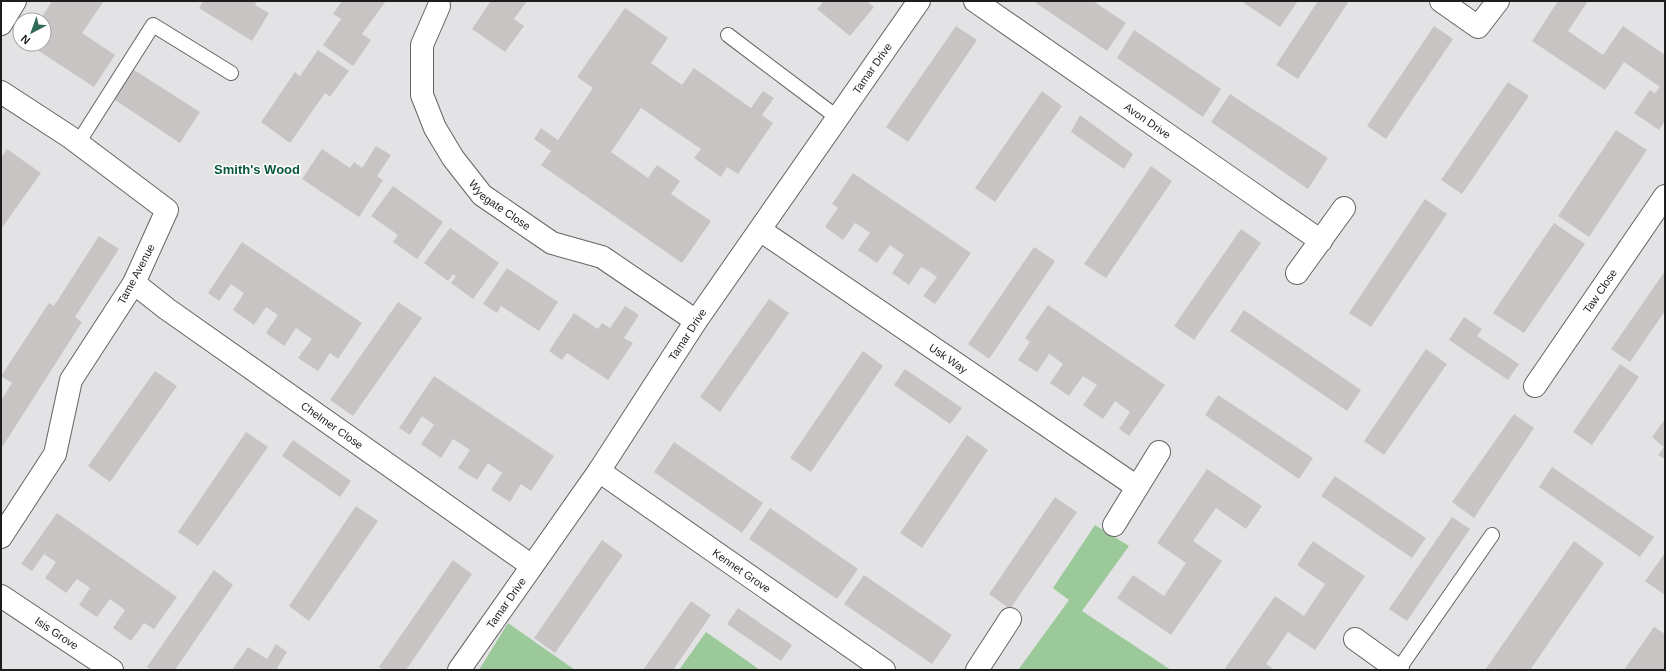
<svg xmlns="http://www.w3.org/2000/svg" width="1666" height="671" font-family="Helvetica,sans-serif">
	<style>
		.green { fill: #9cc99a }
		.building { fill: #c8c4c3 }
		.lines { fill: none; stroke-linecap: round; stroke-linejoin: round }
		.service-casing { stroke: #646467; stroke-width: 16 }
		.minor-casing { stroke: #646467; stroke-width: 24 }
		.service { stroke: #fff; stroke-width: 14 }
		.minor { stroke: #fff; stroke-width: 22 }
		.labels { text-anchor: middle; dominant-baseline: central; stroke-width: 3; stroke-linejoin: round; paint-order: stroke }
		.street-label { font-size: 11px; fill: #1d1d1e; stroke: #fff }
		.quarter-label { font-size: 13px; font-weight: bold; fill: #08563f; stroke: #fff }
	</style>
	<rect width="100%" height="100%" fill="#e3e3e6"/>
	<path class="green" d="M1095,525l34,21 -47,65 89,59h-153l51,-70 -16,-12z
		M508,623l67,47h-96z
		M706,632l54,38h-81z"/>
	<path class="building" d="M52,1h52l-22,32 33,22 -21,32 -66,-43h16v-24h-4z
		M203,1h54l-2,4 14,8 -17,28 -53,-33z
		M342,1h44l-24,33 9,6 -18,26 -30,-21 18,-26 -8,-5z
		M488,1h39l-13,18 10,7 -19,26 -33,-23 18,-27z
		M824,1h43l7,6 -24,29 -33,-27z
		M1033,1h60l33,22 -19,28z
		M1241,1h57l-18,26z
		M1318,1h31l-51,78 -22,-14z
		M1558,1h30l-20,30 35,24 20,-29 42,29v66l-6,9 -25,-17 16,-23 5,3 5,-6 -36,-25 -19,28 -73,-49z
		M625,8l43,30 -17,25 31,22 12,-17 57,40 12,-17 11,7 -12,17 11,8 -35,51 -11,-7 -6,10 -27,-19 7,-9 -60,-41 -30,44 37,26 9,-13 23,16 -9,13 40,27 -29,42 -141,-98 10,-14 -17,-12 7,-11 17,12 35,-52 -16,-11z
		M956,26l21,14 -69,102 -22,-15z
		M1434,26l19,13 -67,100 -19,-13z
		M1134,30l87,59 -18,28 -86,-59z
		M318,50l31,21 -19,26 -5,-4 -35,50 -29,-21 34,-50 5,4z
		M131,68l69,44 -20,31 -68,-45z
		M1508,82l21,14 -67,98 -21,-14z
		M1042,91l20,15 -67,96 -20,-14z
		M1230,94l98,64 -20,31 -97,-67z
		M1080,115l53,39 -9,15 -53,-37z
		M1616,130l31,20 -58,87 -31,-21z
		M376,146l15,9 -14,21 6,4 -24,37 -57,-38 20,-30 28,19 4,-6 8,6z
		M7,149l34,24 -40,56v-71z
		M1151,166l21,15 -66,97 -22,-14z
		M853,173l118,80 -36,51 -12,-8 14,-19 -7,-5 -9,-5 -12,18 -17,-12 12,-18 -14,-10 -13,18 -19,-13 12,-17 -7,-5 -8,-5 -12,17 -18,-13 13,-19 -6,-4z
		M393,186l50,36 -26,37 -24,-17 5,-7 -27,-19z
		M1425,199l22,15 -76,113 -22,-14z
		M1554,223l31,21 -61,89 -31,-20z
		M450,228l49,35 -26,36 -22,-16 5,-7 -3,-2 -5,7 -24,-18z
		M1241,229l20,14 -67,97 -20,-14z
		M99,236l20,13 -44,68 7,5 -81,127v-49l11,-17 -11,-7 48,-73 5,3z
		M242,242l120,81 -24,36 -8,-6 -12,18 -20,-13 14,-19 -16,-11 -12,18 -18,-13 12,-18 -12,-8 -12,18 -21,-15 11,-17 -13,-9 -12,17 -11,-8z
		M1034,247l21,14 -66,98 -21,-15z
		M507,268l51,34 -19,29 -38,-25 -4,7 -14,-9z
		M1665,271v40l-35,51 -19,-13z
		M769,299l20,14 -69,99 -20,-15z
		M398,302l24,16 -69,98 -23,-16z
		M1048,305l117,80 -36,51 -10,-7 11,-17 -15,-11 -12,18 -20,-14 14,-20 -14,-9 -14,20 -19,-13 13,-19 -8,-6 -6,-4 -12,18 -19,-12 12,-18 -5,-4z
		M625,306l14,9 -15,23 9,5 -25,37 -41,-27 -5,7 -13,-9 25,-38 24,16 4,-6 8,5z
		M1244,310l117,80 -14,21 -117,-80z
		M1464,317l18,12 -5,7 42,28 -11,16 -59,-40z
		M1426,349l21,15 -63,91 -20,-14z
		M863,351l20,15 -72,106 -21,-14z
		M1620,364l19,13 -47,68 -19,-13z
		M905,369l57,39 -12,16 -56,-39z
		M155,371l22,15 -67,96 -22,-16z
		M434,376l120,80 -23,35 -10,-7 -11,18 -19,-12 11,-17 -14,-10 -11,17 -19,-12 12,-18 -17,-11 -12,19 -20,-14 13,-19 -12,-9 -12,19 -11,-7z
		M1218,395l95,63 -14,21 -94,-64z
		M1514,414l20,14 -60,90 -22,-16z
		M1665,419v40l-7,-4 6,-8 -12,-10z
		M246,432l22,15 -70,99 -20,-14z
		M967,435l21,15 -66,98 -22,-15z
		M293,440l58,41 -11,16 -58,-41z
		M674,442l89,61 -21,30 -88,-61z
		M1552,467l102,70 -14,20 -101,-70z
		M1207,469l55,37 -16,23 -30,-21 -23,33 29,20 -51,74 -54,-37 16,-23 31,21 22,-33 -29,-20z
		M1335,476l91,62 -14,20 -91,-62z
		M1055,497l22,15 -67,97 -21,-15z
		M356,506l22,15 -69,100 -20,-15z
		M770,508l88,61 -21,30 -88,-60z
		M57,513l120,84 -23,32 -10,-6 -13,18 -18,-13 12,-18 -15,-11 -13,18 -18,-12 11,-17 -13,-9 -11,14 -21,-15 11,-16 -12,-8 -12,17 -11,-7z
		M1452,517l18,12 -63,92 -18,-12z
		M602,540l21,15 -68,98 -21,-15z
		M1313,541l52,35 -50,74 -27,-18 -22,32 9,6h-51l51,-74 29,20 21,-32 -28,-19z
		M1574,541l30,22 -74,107h-45z
		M1665,553v42l-20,-14z
		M453,560l19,14 -66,96h-23l-4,-3z
		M214,570l19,15 -58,85h-24l-4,-3z
		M864,575l88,60 -20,29 -88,-60z
		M691,601l20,14 -38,55h-30z
		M738,608l54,37 -11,16 -54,-37z
		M1654,627l11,7v32l-2,4h-39z
		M276,644l11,8 -10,16 2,2h-47l16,-23 19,12z"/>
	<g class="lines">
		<g class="service-casing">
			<path id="service" d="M728,35l110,83
				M78,143l75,-118 78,48
				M1398,670l94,-135"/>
		</g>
		<g class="minor-casing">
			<g id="minor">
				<path id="s1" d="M975,1l346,240"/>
				<path d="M1441,1l37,26 20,-26"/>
				<path id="s2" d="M439,6l-17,39v50l13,33 18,30 29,37 70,48 50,14 94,64"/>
				<path d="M1,24l14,-23"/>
				<path d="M1,92l69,45 97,73 -33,73 -63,97 -16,74 -54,83"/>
				<path id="s3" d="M760,230l377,257"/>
				<path d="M1297,273l47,-65"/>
				<path id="s4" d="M134,283l33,26 365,257"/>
				<path id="s5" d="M1535,386l130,-190"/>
				<path id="s6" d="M599,471l285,199"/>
				<path d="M1114,525l45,-73"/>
				<path id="s7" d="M1,596l111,74"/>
				<path d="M1355,639l43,31"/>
				<path id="s8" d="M459,670l140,-199 97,-150 223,-320"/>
				<path d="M977,670l33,-51"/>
			</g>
		</g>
		<use href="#service" class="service"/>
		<use href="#minor" class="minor"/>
	</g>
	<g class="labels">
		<g class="street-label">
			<text stroke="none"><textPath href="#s8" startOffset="730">Tamar Drive</textPath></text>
			<text stroke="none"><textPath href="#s1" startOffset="210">Avon Drive</textPath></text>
			<text stroke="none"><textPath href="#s2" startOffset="230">Wyegate Close</textPath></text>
			<text transform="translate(136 274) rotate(-62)">Tame Avenue</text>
			<text stroke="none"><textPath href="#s5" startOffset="115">Taw Close</textPath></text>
			<text stroke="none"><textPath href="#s8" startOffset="406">Tamar Drive</textPath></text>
			<text stroke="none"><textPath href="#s3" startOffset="228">Usk Way</textPath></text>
			<text stroke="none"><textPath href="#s4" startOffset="244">Chelmer Close</textPath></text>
			<text stroke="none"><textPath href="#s6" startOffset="174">Kennet Grove</textPath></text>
			<text stroke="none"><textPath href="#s8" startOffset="82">Tamar Drive</textPath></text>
			<text stroke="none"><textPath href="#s7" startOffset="67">Isis Grove</textPath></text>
		</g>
		<g class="quarter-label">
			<text x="257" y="169">Smith's Wood</text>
		</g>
	</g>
	<rect width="1666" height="671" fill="none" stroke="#1d1d1e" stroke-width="4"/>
	<g transform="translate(32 32) rotate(221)"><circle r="19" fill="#ffffff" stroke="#a5a5a5"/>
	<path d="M0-3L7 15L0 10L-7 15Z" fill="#2f6b55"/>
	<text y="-6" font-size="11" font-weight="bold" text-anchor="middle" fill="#1d1d1e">N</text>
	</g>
</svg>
